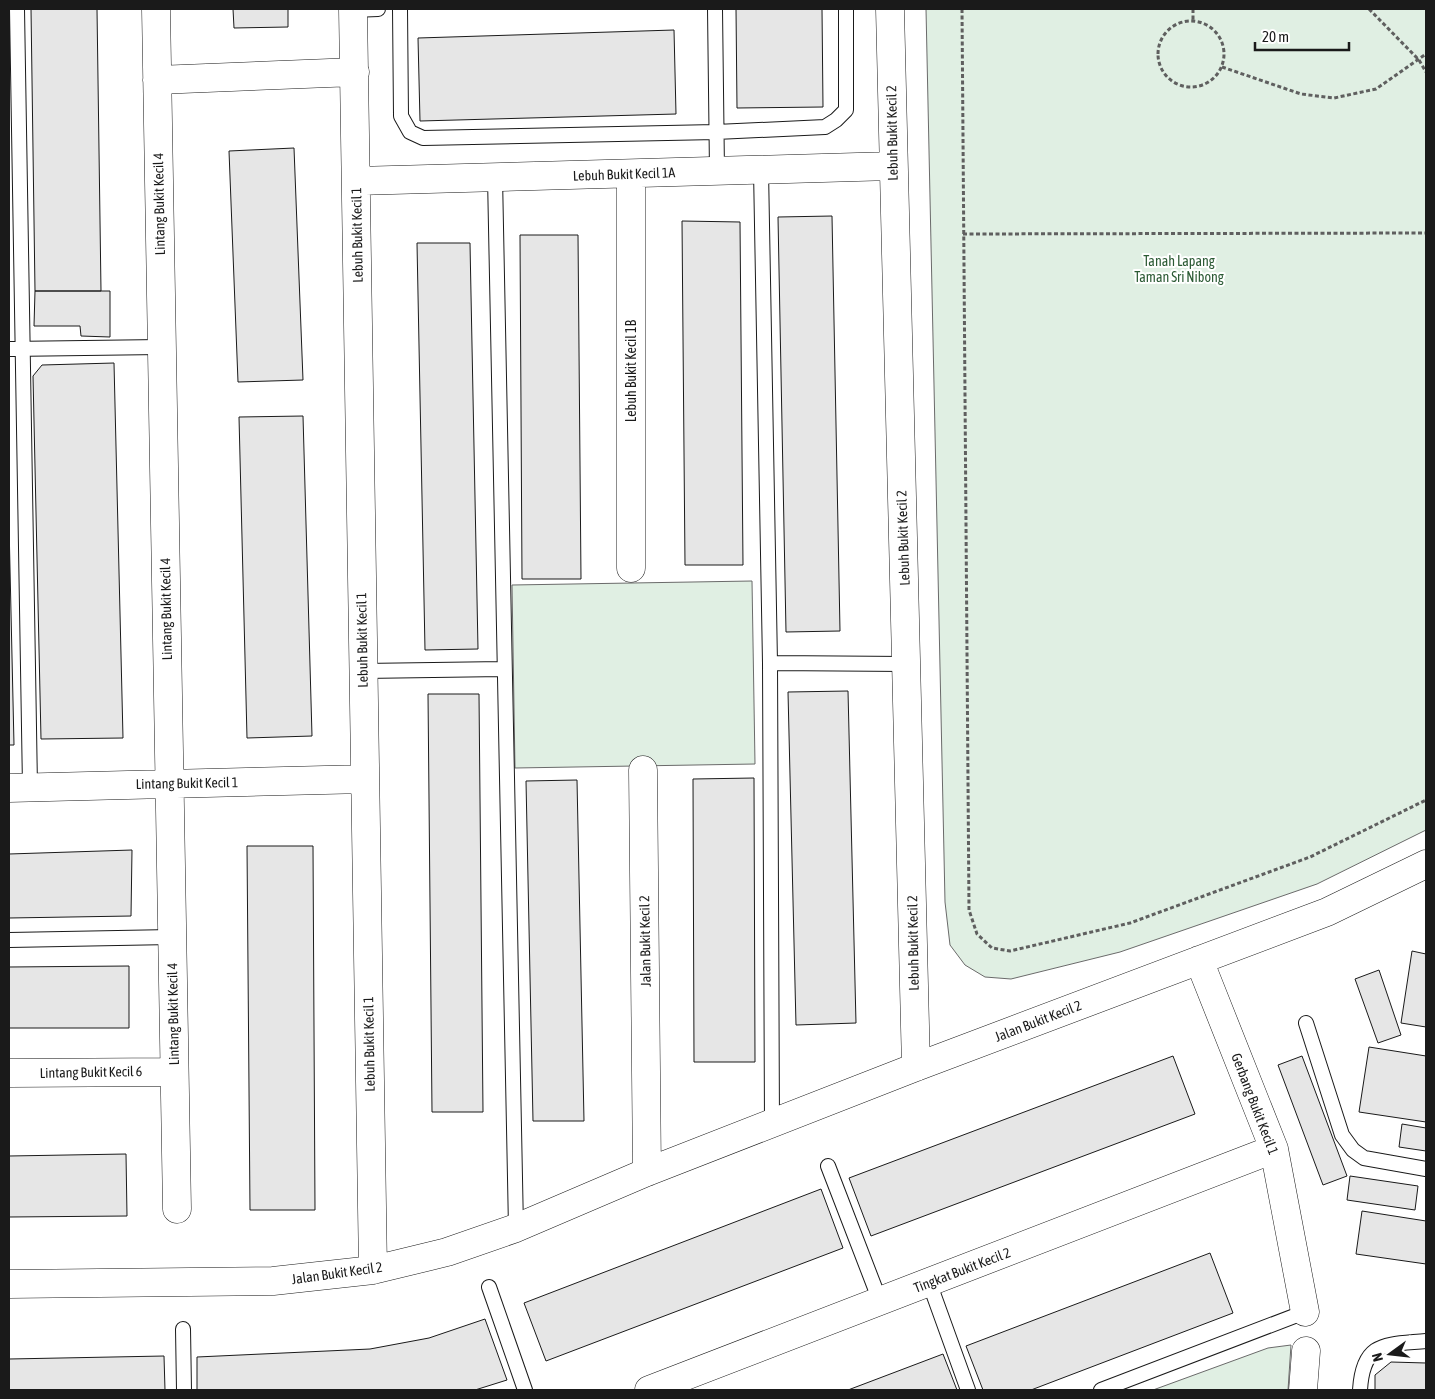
<svg xmlns="http://www.w3.org/2000/svg" width="1435" height="1399" font-family="'Asap Condensed',sans-serif">
	<style>
		.green { fill: #e0efe3; stroke: #6a6a6a }
		.building { fill: #e6e6e6; stroke: #1a1a1a }
		.lines { fill: none; stroke-linecap: round; stroke-linejoin: round }
		.lane-casing { stroke: #1a1a1a; stroke-width: 16 }
		.street-casing { stroke: #1a1a1a; stroke-width: 29 }
		.path { stroke: #5f5f5f; stroke-width: 3; stroke-dasharray: 4 2.5; stroke-linecap: butt }
		.lane { stroke: #fff; stroke-width: 14 }
		.street { stroke: #fff; stroke-width: 28 }
		.labels { text-anchor: middle; dominant-baseline: central; stroke-width: 4; stroke-linejoin: round; paint-order: stroke }
		.street-label { font-size: 14px; fill: #1a1a1a; stroke: #fff }
		.park-label { font-size: 14px; fill: #2b5a34; stroke: #fff }
	</style>
	<rect width="100%" height="100%" fill="#fff"/>
	<path class="green" d="M926,9h500v821l-109,54 -197,68 -109,27 -26,-2 -20,-12 -15,-20 -5,-43z
		M752,581l3,183 -240,4 -3,-183z
		M1291,1345l-3,45h-135l115,-42z"/>
	<path class="building" d="M31,9h66l4,282h-66z
		M233,9h55v18l-54,1z
		M736,9h86l1,98 -86,1z
		M674,30l2,84 -256,7 -2,-83z
		M294,148l9,232 -65,2 -9,-231z
		M832,216l8,415 -54,1 -8,-415z
		M682,221l58,1 3,343h-58z
		M520,235h58l3,344h-59z
		M417,243h53l8,406 -53,1z
		M35,291h75v46l-29,-1 -1,-10h-46z
		M114,363l9,375 -82,1 -8,-363 9,-11z
		M303,416l9,320 -65,2 -8,-321z
		M9,524l5,221h-5z
		M848,691l8,332 -60,2 -8,-333z
		M428,694h51l4,418h-51z
		M754,778l1,284h-61l-1,-283z
		M577,780l7,341h-51l-7,-340z
		M247,846h66l2,364h-65z
		M132,850l-1,66 -122,2v-64z
		M1412,951l14,3v73l-25,-4z
		M129,966v62h-120v-61z
		M1379,970l22,65 -23,8 -23,-64z
		M1369,1047l57,9v66l-67,-10z
		M1173,1056l22,58 -324,122 -22,-58z
		M1302,1056l45,120 -24,9 -45,-120z
		M1402,1124l24,4v23l-27,-4z
		M126,1154l1,62 -118,1v-61z
		M1350,1176l68,10 -3,24 -68,-10z
		M821,1189l22,59 -297,113 -22,-58z
		M1362,1211l64,10v43l-70,-10z
		M1210,1253l23,60 -202,77h-48l-17,-44z
		M485,1319l22,61 -32,10h-278v-33l173,-8 59,-11z
		M943,1354l14,36h-109z
		M164,1356l1,34h-156v-31z
		M1391,1362l35,1v27h-51v-15z"/>
	<g class="lines">
		<g class="lane-casing">
			<path id="lane" d="M17,9l13,778
				M400,9l1,107 9,16 13,6 293,-6 109,-5 11,-7 10,-10v-101
				M715,9l2,162
				M353,10l25,-1
				M761,170l9,493 2,461
				M495,177l21,1051
				M9,349l152,-2
				M770,663l136,1
				M363,671l140,-2
				M9,940l163,-3
				M1306,1023l36,112 11,15 11,8 62,11
				M828,1166l52,135
				M929,1282l39,108
				M489,1287l36,103
				M183,1329l1,61
				M1101,1390l204,-78
				M1360,1390c3,-49 25,-45 66,-49"/>
		</g>
		<g class="street-casing">
			<path id="street" d="M156,9l21,1200
				M353,9l20,1261
				M890,9l26,1058
				M157,80l198,-8
				M356,181l536,-15
				M631,568v-394
				M643,770l4,402
				M9,788l356,-9
				M1199,960l75,189 31,163
				M9,1073l165,-1
				M9,1284l264,-3 100,-11 74,-18 69,-24 131,-56 269,-105 411,-155 99,-48
				M649,1390l625,-241
				M1303,1390l3,-39"/>
		</g>
		<path class="path" d="M962,9l7,901 8,24 15,14 18,3 120,-28 180,-66 116,-57
			M1193,9v12
			M1369,9l50,51 7,12
			M1158 54a33 33 0 1 1 66 0a33 33 0 1 1-66 0Z
			M1222,67l79,27 33,4 42,-9 50,-35
			M963,234l463,-1"/>
		<use href="#lane" class="lane"/>
		<use href="#street" class="street"/>
	</g>
	<g class="labels">
		<g class="street-label">
			<text transform="translate(892 133) rotate(-91)">Lebuh Bukit Kecil 2</text>
			<text transform="translate(624 174) rotate(-2)">Lebuh Bukit Kecil 1A</text>
			<text transform="translate(159 204) rotate(-91)">Lintang Bukit Kecil 4</text>
			<text transform="translate(357 235) rotate(-91)">Lebuh Bukit Kecil 1</text>
			<text transform="translate(631 371) rotate(-90)">Lebuh Bukit Kecil 1B</text>
			<text transform="translate(903 538) rotate(-92)">Lebuh Bukit Kecil 2</text>
			<text transform="translate(166 609) rotate(-91)">Lintang Bukit Kecil 4</text>
			<text transform="translate(362 640) rotate(-91)">Lebuh Bukit Kecil 1</text>
			<text transform="translate(187 783) rotate(-1)">Lintang Bukit Kecil 1</text>
			<text transform="translate(645 941) rotate(-91)">Jalan Bukit Kecil 2</text>
			<text transform="translate(913 943) rotate(-91)">Lebuh Bukit Kecil 2</text>
			<text transform="translate(173 1014) rotate(-91)">Lintang Bukit Kecil 4</text>
			<text transform="translate(1038 1021) rotate(-21)">Jalan Bukit Kecil 2</text>
			<text transform="translate(369 1044) rotate(-91)">Lebuh Bukit Kecil 1</text>
			<text transform="translate(91 1072) rotate(-1)">Lintang Bukit Kecil 6</text>
			<text transform="translate(1255 1104) rotate(69)">Gerbang Bukit Kecil 1</text>
			<text transform="translate(962 1270) rotate(-21)">Tingkat Bukit Kecil 2</text>
			<text transform="translate(337 1273) rotate(-8)">Jalan Bukit Kecil 2</text>
		</g>
		<g class="park-label">
			<text x="1179" y="261">Tanah Lapang<tspan x="1179" dy="16">Taman Sri Nibong</tspan></text>
		</g>
	</g>
	<rect width="1435" height="1399" fill="none" stroke="#1a1a1a" stroke-width="20"/>
	<g transform="translate(1390 1354) rotate(255)" stroke="#ffffff" stroke-width="4" paint-order="stroke">
	<path d="M0-4L9 19L0 12L-9 19Z" fill="#1a1a1a"/>
	<text y="-8" font-size="14" font-weight="bold" text-anchor="middle" fill="#1a1a1a">N</text>
	</g>
	<path d="M1255 42v8h94v-8" fill="none" stroke="#1a1a1a" stroke-width="2.5"/>
	<text x="1262" y="42" font-size="15" fill="#1a1a1a" stroke="#ffffff" stroke-width="4" paint-order="stroke">20 m</text>
</svg>
